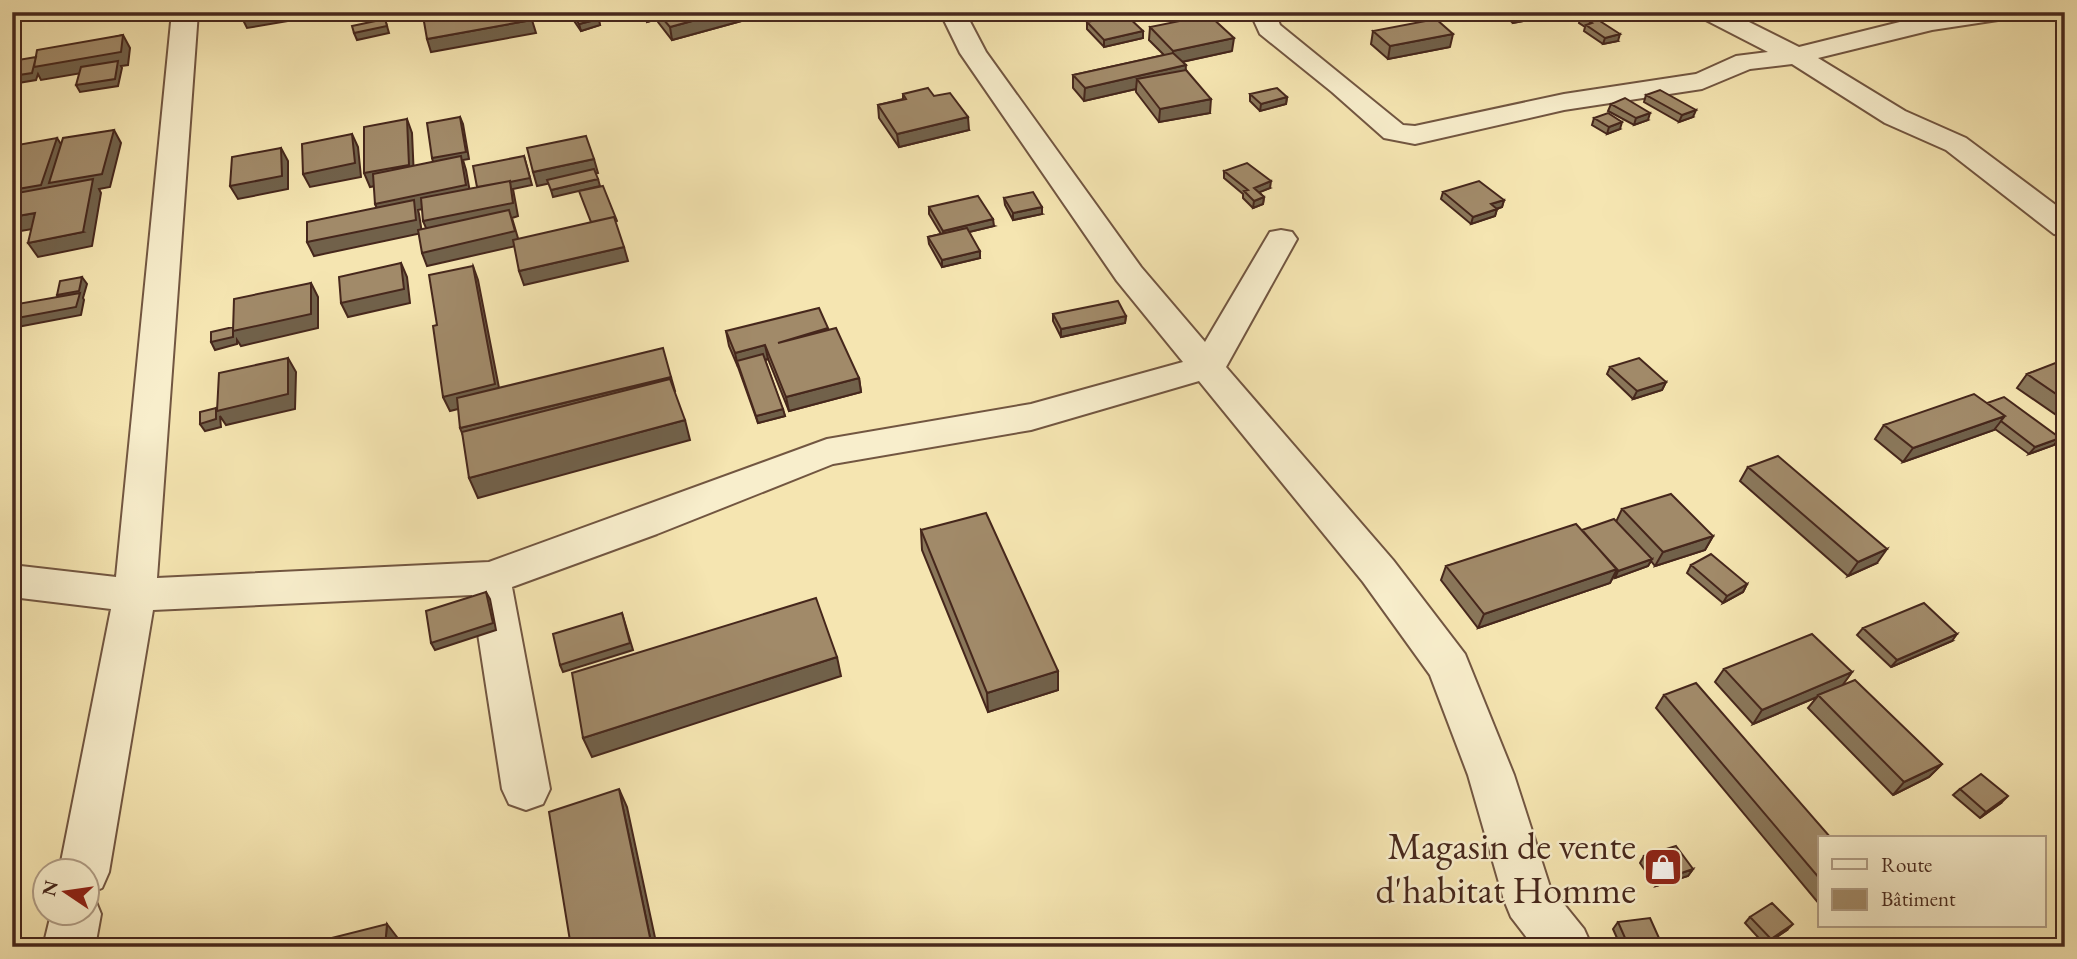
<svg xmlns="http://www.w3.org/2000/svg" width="2077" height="959" font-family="'EB Garamond',serif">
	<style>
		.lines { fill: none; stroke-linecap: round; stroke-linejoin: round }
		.minor-casing { stroke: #725641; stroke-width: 4 }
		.minor { fill: #f8eecc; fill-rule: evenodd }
		.wall { fill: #8a775a; stroke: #46271c; stroke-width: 2 }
		.shaded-wall { fill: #71614a; stroke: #46271c; stroke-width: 2 }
		.building { fill: #a18a69; stroke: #46271c; stroke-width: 2 }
		.labels { text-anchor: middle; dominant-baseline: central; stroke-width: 5; stroke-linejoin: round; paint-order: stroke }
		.near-poi-label { font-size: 38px; fill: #46271c; stroke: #f8eecc; text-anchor: end }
	</style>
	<rect width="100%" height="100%" fill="#f5e5b1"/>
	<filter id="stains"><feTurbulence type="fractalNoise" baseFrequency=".00286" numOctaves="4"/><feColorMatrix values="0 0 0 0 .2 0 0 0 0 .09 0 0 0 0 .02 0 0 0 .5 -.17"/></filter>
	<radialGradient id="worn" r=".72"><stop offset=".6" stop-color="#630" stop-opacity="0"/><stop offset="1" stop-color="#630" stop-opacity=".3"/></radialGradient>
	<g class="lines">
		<g class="minor-casing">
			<path id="minor" d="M172,12h26l-41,566 332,-16 338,-123 204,-35 152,-42 -66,-81 -157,-228 -20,-41h25l21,40 155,215 64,75 65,-110 11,-2 11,2 5,7 -71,128 167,193 72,94 49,121 36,112 34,42 8,18h-58l-23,-30 -7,-17 -36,-125 -38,-100 -67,-93 -164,-201 -168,49 -198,34 -176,70 -145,53 38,202 -7,15 -17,6 -17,-6 -7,-15 -30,-194 -319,15 -44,262 -7,16 -14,6v-22h-29l52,-263 -99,-12v-32l104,12z
				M1250,12h25l5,13 123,100 12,1 149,-32 132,-20 40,-18 32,-4 -68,-35 -3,-5h32l70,35 133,-33 78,-2 -3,5 -9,3 -66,10 -114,28 87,53 61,27 99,74v24l-11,-2 -108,-84 -61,-27 -93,-59 -42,5 -48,20 -138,21 -149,34 -31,-6 -52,-46 -72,-58z
				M88,894l6,3 7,17 -6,33h-52l8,-33h37z"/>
		</g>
		<use href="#minor" class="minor"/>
	</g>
	<path class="wall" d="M568,12h26l6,13 -19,6z
		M640,12h103l2,8 -73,20 -14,-18 -1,-3 -10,3z
		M1504,12h64l-55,11 -10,-8z
		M1638,12h27l-2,6 -14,2z
		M1581,16l37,25 -15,3 -19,-13 1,-4 -6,-4z
		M1087,22l56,9v7l-39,9 -17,-18z
		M1150,27l82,24 -50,11 4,8 24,43 -51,9 -23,-30v-3l-52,12 -11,-13v-13l91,-20 -15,-15z
		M1373,31l77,16 -62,12 -17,-15z
		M903,94l31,2 35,34 -70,17 -20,-29 -1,-13 25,-6z
		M1250,94l37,3 -1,7 -26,7 -10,-10z
		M1646,95l47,22 -14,5 -35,-20z
		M1611,104l37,16 -14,5 -26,-14z
		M1594,118l26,11 -13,5 -15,-9z
		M1224,171l46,17 -11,4 5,5 -1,7 -10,4 -10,-10v-4l-19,-16z
		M1443,192l61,8 -2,7 -5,2 -2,7 -24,8 -30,-25z
		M1004,198l38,16 -29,6 -8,-15z
		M929,207l65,19 -25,6 11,26 -38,9 -13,-23 -1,-7 13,-3 -12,-20z
		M1053,314l73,2 -1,7 -64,14 -8,-16z
		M828,330l31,48 2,14 -72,19 -21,-52 -3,1 20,56 -27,7 -20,-56 -9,-21 -3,-15z
		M2065,361v60l-48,-33 10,-14z
		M1610,367l56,15 -4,8 -29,9 -26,-25z
		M1987,403l73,35 -6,7 -25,9 -34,-25 -1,1 -91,32 -28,-23 9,-14z
		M1748,467l129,96 -29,13 -108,-95z
		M1622,509l91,27 -8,14 -50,16 -4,-5 -3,5 -33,12 -2,-1 -3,6 -132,45 -37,-48 5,-14 170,-44z
		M921,530l137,141v19l-70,22 -66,-162z
		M1691,565l56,19 -4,8 -20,11 -36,-30z
		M1863,628l89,13 -61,26 -34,-32z
		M1724,669l128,3 -9,12 99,80 -13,13 -36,18 -85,-87 9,-11 -64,27 -38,-42z
		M1664,695l156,143v67l-164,-197z
		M1960,789l41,14 -21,15 -27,-23z
		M1644,856l49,13 -5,7 -32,10 -16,-23z
		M1750,917l37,13 -22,15 -20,-22z
		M1618,922l45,25h-42l-8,-18z"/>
	<path class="shaded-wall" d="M262,12h79l-94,16 -6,-12z
		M645,12h11l1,7 -10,3z
		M725,12h18l2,8 -73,20 -2,-13z
		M1538,12h30l-55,11 2,-7z
		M1661,12h4l-2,6 -14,2 2,-6z
		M385,19l4,14 -32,7 -3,-7z
		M599,19l1,6 -19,6 -2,-7z
		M532,20l4,13 -105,19 -4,-13z
		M1143,31v7l-39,9v-7z
		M1453,34l-3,13 -62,12 2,-13z
		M1620,34l-2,7 -15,3 2,-6z
		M123,35l7,13 -2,17 -7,1 1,2 -4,18 -38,6 -4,-7 41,-18 -76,13 -3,-6 -2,6 -24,4v-8l25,-19z
		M1234,38l-2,13 -60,13 1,-13z
		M1186,65l-1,13 -48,1 -1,10 -52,12 1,-13z
		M1287,97l-1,7 -26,7 1,-7z
		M1211,99l-1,14 -51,9 1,-13z
		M1696,110l-3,7 -14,5 3,-7z
		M1650,113l-2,7 -14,5 2,-7z
		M460,117l3,7 6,35 -6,1 3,10 5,28 -53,12 1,4 3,19 -108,23 -7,-14 74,-25 -6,-13 59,-39 -2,-7z
		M968,117l1,13 -70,17 -2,-13z
		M407,119l5,14 2,45 -44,9 -6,-14z
		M1622,122l-2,7 -13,5 2,-7z
		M114,130l7,13 -11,44 -11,2 2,4 -9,53 -54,11 -10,-14 55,-11 -71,-27v-15l45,-52 9,14z
		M352,134l6,13 3,30 -51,10 -7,-13z
		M281,148l7,13v28l-50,10 -8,-13z
		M524,156l8,29 -19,4 5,27 -6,2 8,27 -93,21 -5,-13 7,-18 -6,-14 57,-25z
		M594,159l4,14 -61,13 -4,-14z
		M598,179l2,7 -47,11 -2,-7z
		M1271,181l-1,7 -17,7 1,-7z
		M1264,197l-1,7 -10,4 1,-7z
		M1504,200l-2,7 -13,4 2,-7z
		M1042,207v7l-29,6v-7z
		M1497,209l-2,7 -24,8 2,-7z
		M35,213l9,14 -29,5 -3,-3v-12z
		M993,219l1,7 -50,12 -1,-7z
		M624,247l4,14 -104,24 -5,-14z
		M980,251v7l-38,9v-7z
		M401,263l6,14 3,26 -62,14 -7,-14z
		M473,266l5,14 23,118 -51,13 -7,-14z
		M82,277l5,7 -4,14 1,2 -3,15 -69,13v-9l50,-17 -5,-7z
		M311,283l7,14v31l-77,18 -4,-6v4l-22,6 -4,-8 22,-11z
		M1126,316l-1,7 -64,14v-8z
		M765,345l3,14 -29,8 -2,-6 1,6 -3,-14z
		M288,358l8,14 -1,37 -69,16 -6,-9 1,11 -16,4 -5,-7 16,-16 1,3z
		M671,377l4,14 -209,52 -6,-15z
		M859,378l2,14 -72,19 -3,-14z
		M1666,382l-4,8 -29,9 4,-8z
		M783,409l2,7 -27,7 -2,-7z
		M2005,416l-11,14 -91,32 10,-14z
		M685,420l5,20 -212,58 -9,-20z
		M2060,438l-6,7 -25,9 6,-7z
		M1713,536l-8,14 -50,16 8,-14z
		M1887,549l-10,14 -29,13 10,-14z
		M1652,559l-4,7 -33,12 3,-7z
		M1617,569l-7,14 -132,45 6,-14z
		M1747,584l-4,8 -20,11 4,-7z
		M486,592l4,7 6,31 -61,20 -4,-7z
		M622,613l11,37 -70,22 -3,-7z
		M1957,634l-5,7 -61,26 6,-7z
		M837,657l4,19 -249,81 -9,-19z
		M1058,671v19l-70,22 -1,-19z
		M1852,672l-10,14 -24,9 -1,2 -64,27 9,-14z
		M1942,764l-13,13 -36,18 11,-13z
		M619,789l8,18 30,140h-5z
		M2008,796l-7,7 -21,15 6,-6z
		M1693,869l-5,7 -32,10 5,-6z
		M387,924l13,17v6h-15z
		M1793,924l-6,6 -22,15 6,-6z"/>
	<path class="building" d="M241,12h21l-21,4z
		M446,12h84l2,8 -105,19 -4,-23z
		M571,12h23l5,7 -20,5z
		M657,12h68l-55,15z
		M1510,12h28l-23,4z
		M1125,14l18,17 -39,9 -17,-18z
		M1589,14l31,20 -15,4 -19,-13 6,-2 -11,-7z
		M1209,15l25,23 -61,13 -23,-24z
		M385,19l2,7 -33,7 -2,-7z
		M1436,19l17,15 -63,12 -17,-15z
		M123,35l-2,17 -87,15 3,-17z
		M1173,53l13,12 -101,23 -12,-13z
		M36,57l-4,16 -20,3v-15z
		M118,61l-3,18 -39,6 5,-18z
		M1186,70l25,29 -51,10 -23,-30z
		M928,88l6,8 16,-3 18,24 -71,17 -19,-29 28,-6 -3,-5z
		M1277,88l10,9 -26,7 -11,-10z
		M1660,90l36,20 -14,5 -36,-20z
		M1625,98l25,15 -14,5 -25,-14z
		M1608,113l14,9 -13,5 -15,-9z
		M460,117l6,35 -34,6 -5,-35z
		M407,119l2,46 -45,8v-46z
		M114,130l-12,44 -53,9 14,-45z
		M352,134l3,29 -52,11 -1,-30z
		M586,136l8,23 -61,13 -6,-24z
		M57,138l-16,47 -29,5v-44z
		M281,148l1,28 -52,10 2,-29z
		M461,156l5,29 -91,19 -2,-30z
		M524,156l6,22 -20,4v-1l-33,6 -4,-21z
		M1247,163l24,18 -17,7 10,9 -10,4 -10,-10 4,-1 -24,-19z
		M594,169l4,10 -47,11 -4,-10z
		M93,179l-10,53 -55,11 7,-30 -23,4v-23z
		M510,181l3,22 -90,18 -2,-23z
		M1479,181l25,19 -13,4 6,5 -24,8 -30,-25z
		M603,186l14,35 -1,1 -2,-5 -23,5 -12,-31z
		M1033,192l9,15 -29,6 -9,-15z
		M978,196l15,23 -50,12 -14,-24z
		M414,200l2,20 -109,22v-20z
		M509,210l6,21 -93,22 -4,-23z
		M614,217l10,30 -105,24 -6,-31z
		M967,228l13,23 -38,9 -14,-23z
		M401,263l3,26 -63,14 -2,-26z
		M473,266l22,118 -52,13 -10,-71 4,-1 -8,-50z
		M82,277l-3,14 -22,4 3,-14z
		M311,283v31l-78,17 1,-32z
		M80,293l-4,14 -64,12v-14z
		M1118,301l8,15 -65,13 -8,-15z
		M819,308l9,20 -50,15 58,-15 23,50 -73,19 -21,-52 -30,8 -9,-22z
		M233,327v10l-22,5v-10z
		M663,348l8,29 -211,51 -3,-30z
		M763,354l20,55 -27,7 -19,-55z
		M288,358v36l-71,17 2,-38z
		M1639,358l27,24 -29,9 -27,-24z
		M2063,360l2,1v39l-38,-26z
		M670,379l15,41 -216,58 -7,-46z
		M1974,394l31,22 -92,32 -29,-23z
		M2004,397l56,41 -25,9 -34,-26 4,-5 -18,-13z
		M216,408v11l-16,5v-12z
		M1778,456l109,93 -29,13 -110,-95z
		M1671,494l42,42 -50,16 -41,-43z
		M986,513l72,158 -71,22 -66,-163z
		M1614,519l38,40 -34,12 -36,-41z
		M1576,524l41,45 -133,45 -38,-48z
		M1711,554l36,30 -20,12 -36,-31z
		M486,592l7,31 -62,20 -5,-32z
		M816,598l21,59 -254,81 -11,-65z
		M1924,603l33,31 -60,26 -34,-32z
		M622,613l8,30 -70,22 -7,-31z
		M1812,634l40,38 -90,38 -38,-41z
		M1855,680l87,84 -38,18 -86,-87z
		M1696,683l135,155h-11v41l-156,-184z
		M1981,774l27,22 -22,16 -26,-23z
		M619,789l33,158h-81l-22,-135z
		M1676,846l17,23 -32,11 -17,-24z
		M1772,903l21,21 -22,15 -21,-22z
		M1650,918l13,29h-34l-11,-25z
		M387,924l-2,23h-89z"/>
	<defs>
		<g id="shop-square" transform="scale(2.0125)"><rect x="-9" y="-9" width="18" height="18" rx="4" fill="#8f2418" stroke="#f8eecc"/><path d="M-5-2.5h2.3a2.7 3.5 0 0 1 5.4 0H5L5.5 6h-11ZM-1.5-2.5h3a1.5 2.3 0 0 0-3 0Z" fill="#fff"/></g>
	</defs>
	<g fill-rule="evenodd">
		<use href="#shop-square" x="1663" y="867"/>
	</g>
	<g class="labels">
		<g class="near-poi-label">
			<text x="1636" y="845">Magasin de vente<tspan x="1636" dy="44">d'habitat Homme</tspan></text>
		</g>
	</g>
	<rect width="2077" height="959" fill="none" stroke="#f5e5b1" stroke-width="42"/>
	<rect x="14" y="14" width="2049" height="931" fill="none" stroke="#46271c" stroke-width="3.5"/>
	<rect x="21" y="21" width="2035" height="917" fill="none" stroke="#46271c" stroke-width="2"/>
	<rect x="1818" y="836" width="228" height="91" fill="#f8eecc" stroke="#b19e86" stroke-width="2"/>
	<rect x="1832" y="859" width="35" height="10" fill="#f8eecc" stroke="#b19e86" stroke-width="2"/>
	<text x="1881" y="872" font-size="21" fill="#46271c">Route</text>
	<rect x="1832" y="889" width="35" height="21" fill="#a18a69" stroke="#b19e86" stroke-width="2"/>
	<text x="1881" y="906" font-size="21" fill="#46271c">Bâtiment</text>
	<g transform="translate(66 892) rotate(283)"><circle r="33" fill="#f8eecc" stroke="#b19e86" stroke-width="2"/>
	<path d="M0-5L12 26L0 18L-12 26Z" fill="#8f2418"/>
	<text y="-10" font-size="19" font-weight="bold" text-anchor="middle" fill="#46271c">N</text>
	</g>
	<rect width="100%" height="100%" filter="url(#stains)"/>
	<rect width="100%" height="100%" fill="url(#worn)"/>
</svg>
